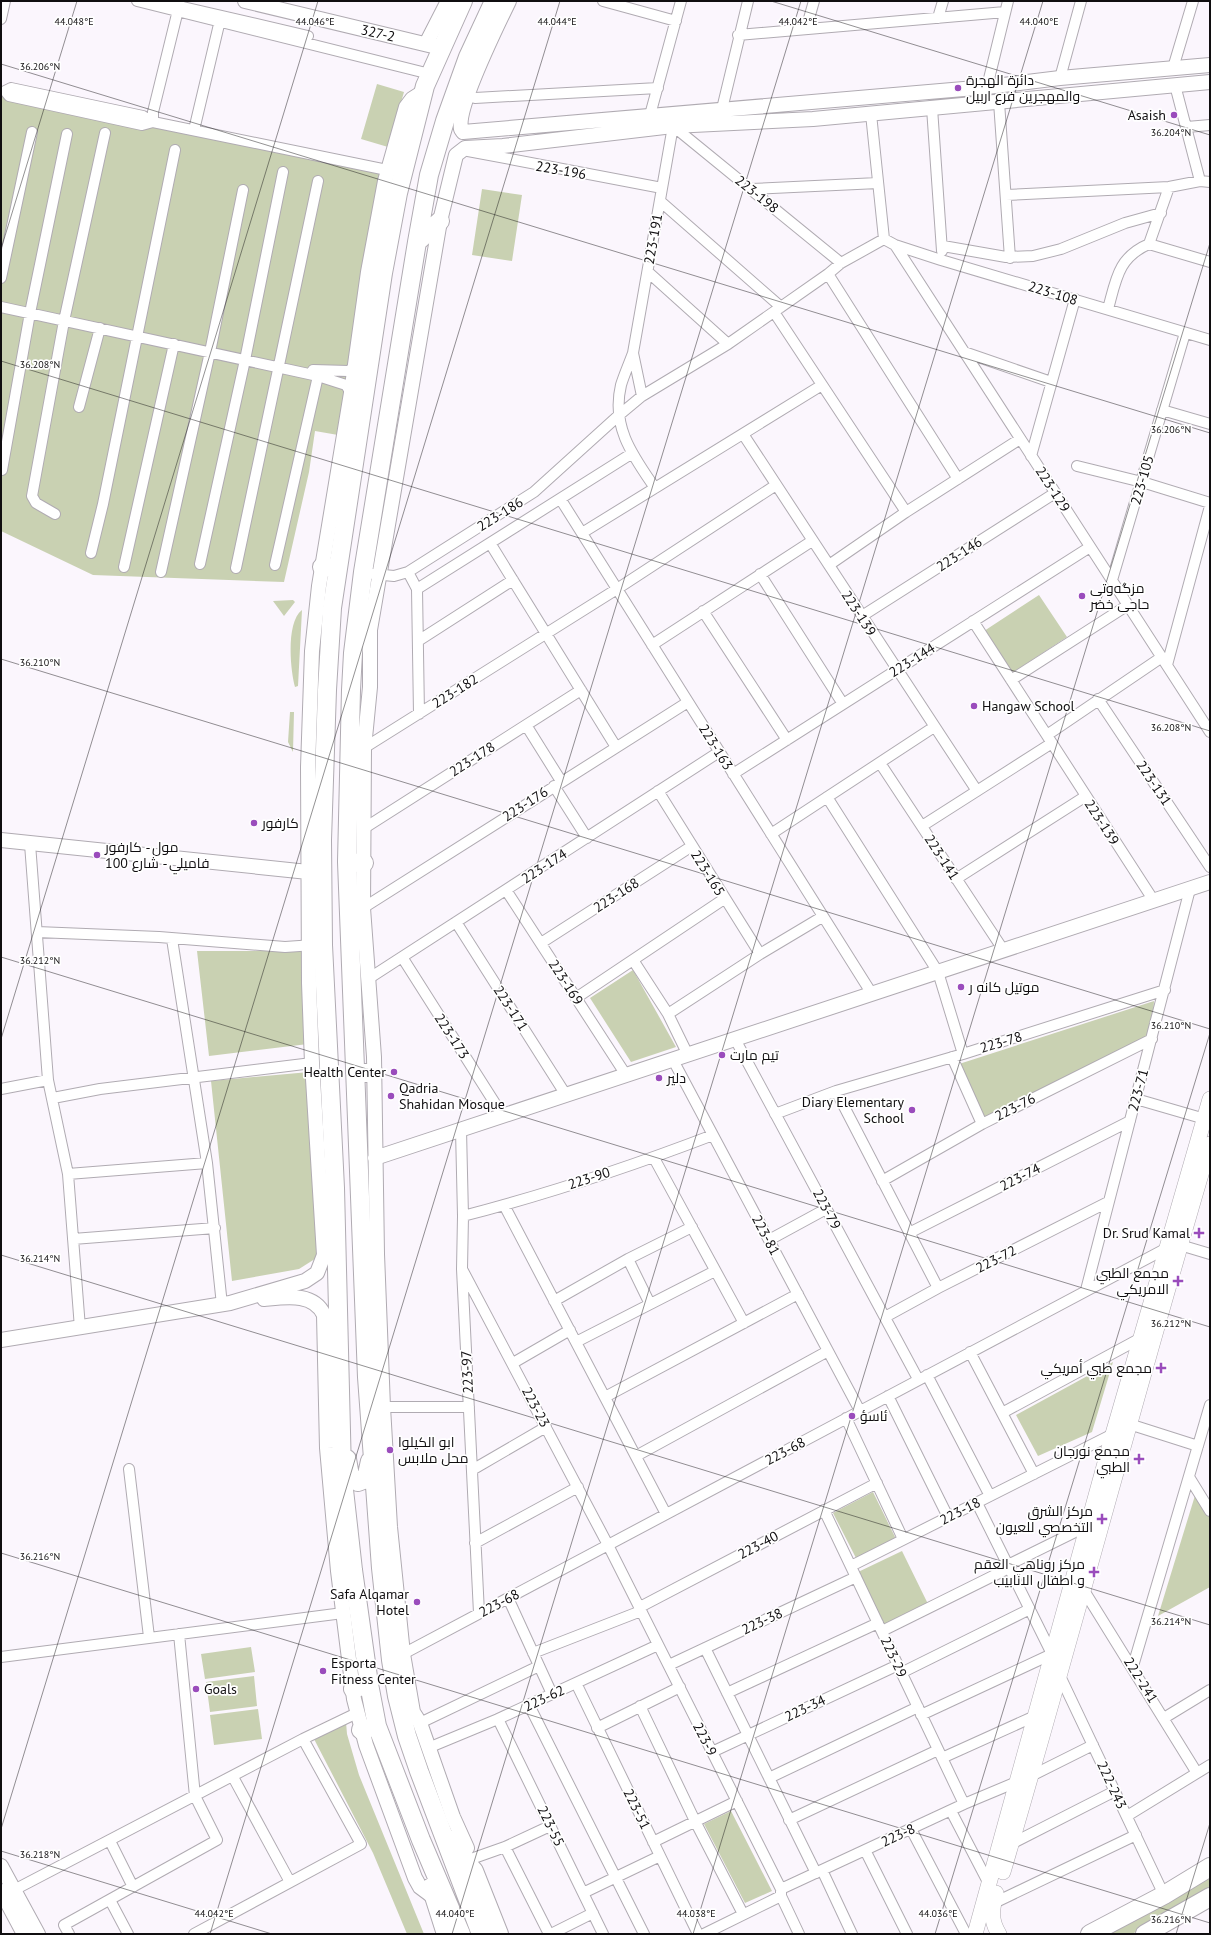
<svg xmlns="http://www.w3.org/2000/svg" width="1211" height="1935" font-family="'PT Sans',Cairo,sans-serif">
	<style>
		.green { fill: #c9d1b2 }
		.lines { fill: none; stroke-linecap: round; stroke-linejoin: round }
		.street-casing { stroke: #b0abb2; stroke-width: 12 }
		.secondary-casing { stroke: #b0abb2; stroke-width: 16 }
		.primary-casing { stroke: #b0abb2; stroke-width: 16 }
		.highway-casing { stroke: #b0abb2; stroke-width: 20 }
		.street { stroke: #fff; stroke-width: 10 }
		.secondary { stroke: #fff; stroke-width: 14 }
		.primary { stroke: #fff; stroke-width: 15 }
		.highway { stroke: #fff; stroke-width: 18 }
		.ticks { fill: none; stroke: #100e10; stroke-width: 1; stroke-opacity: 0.45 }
		.poi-dot { fill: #9a4cbc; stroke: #fff; stroke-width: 1.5 }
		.labels { text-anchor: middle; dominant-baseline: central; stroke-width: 3.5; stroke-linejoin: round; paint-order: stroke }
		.street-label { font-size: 14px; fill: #100e10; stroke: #fff }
		.poi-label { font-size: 14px; fill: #100e10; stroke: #fff; text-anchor: start }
		.ticks-label { font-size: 10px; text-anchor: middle; fill: #100e10; stroke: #fff; stroke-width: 3.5; stroke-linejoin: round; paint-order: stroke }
	</style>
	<rect width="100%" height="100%" fill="#fbf6fd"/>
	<path class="green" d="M377,84l27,8 -16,55 -27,-8z
		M1,93l380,81 -43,261 -23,-4 -6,41 -25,110 -191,-7 -92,-44z
		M482,189l40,6 -10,66 -40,-6z
		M1039,595l28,42 -58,38 -28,-42z
		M293,600l2,2 -11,14 -11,-15z
		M302,610l-4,76 -3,1c-5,-18 -9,-65 7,-77z
		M290,712h4l-1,40 -5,-10z
		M197,951h106l5,93 -99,12z
		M633,970l43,77 -45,15 -41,-64z
		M1154,1001l-2,36 -166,83 -27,-56z
		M309,1072l9,185 -19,12 -67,12 -21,-200z
		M1113,1362l-21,70 -54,24 -22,-41z
		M1197,1489l13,20v78l-52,29z
		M873,1492l23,47 -40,19 -23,-45z
		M902,1551l26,53 -45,23 -27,-54z
		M251,1647l4,25 -50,7 -4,-25z
		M254,1676l3,30 -47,6 -4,-30z
		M258,1709l4,30 -48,6 -4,-30z
		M346,1722l1,12 12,41 65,159h-17l-34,-81 -59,-114z
		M731,1811l41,80 -27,12 -41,-79z
		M1210,1877v13l-33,21 -45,23h-32z"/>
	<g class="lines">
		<g class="street-casing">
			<path id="street" d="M137,1l293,73
				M166,1l17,6 125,29
				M603,1l73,20
				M179,6l-26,106v10l234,48
				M938,18l5,-17
				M1,19l4,-18
				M806,29l8,-28
				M738,35l267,-23
				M1173,68l20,-67
				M1060,78l21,-77
				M1175,85l25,96
				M987,87l21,-86
				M11,88l132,28 10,6 -11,3 -133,-29 -4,-5z
				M467,96l8,2 183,-10
				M999,102l11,156
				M932,108l10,143
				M722,109l26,-108
				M871,114l13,125
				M650,115l31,-114
				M1187,127l23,-2
				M194,130l27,-114
				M468,151l194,37
				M751,189l127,-6
				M1006,195l163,-8 31,-6 10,1
				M660,201l121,106
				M1149,244l61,18
				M895,245l315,487
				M943,246l63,11 27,-1 28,-7 64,-26 36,-10
				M648,272l80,72
				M828,274l130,205
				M1,278l31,-146
				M1,307l317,69 28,9 5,8
				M1108,309c8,-29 10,-52 41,-65l20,-57
				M774,312l132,200
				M964,352l87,30
				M633,353l9,43
				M313,370l35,1 7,-4
				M79,407l21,-79
				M1162,410l48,14
				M743,434l234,357
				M1031,456l44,-157
				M1077,466l65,16 68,21
				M2,470l28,-157 37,-179
				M655,488c-22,-32 -44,-61 -34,-103 3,-10 8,-21 12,-32l40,-227 168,137
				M561,500l311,494
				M55,514l-19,-11 -4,-7 32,-175 41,-188
				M582,533l240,-148
				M490,543l126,204
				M91,553l12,-49 72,-354
				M200,564l45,-204 38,-188
				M275,565l43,-189
				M829,565l77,-53 114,-73
				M124,567l50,-223
				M236,568l82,-387
				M161,572l49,-220 33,-162
				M408,572l9,17 2,125
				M373,574l21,2 14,-4 126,-80 84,-76 24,-20 86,-52 100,-70 13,-11 43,-24 11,6 46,15 269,80
				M760,574l83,130
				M1112,580l73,-247
				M417,589l214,-135
				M703,611l84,129
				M862,616l193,-123
				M973,621l181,280
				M418,641l95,-61
				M652,645l160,-104
				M1167,665l43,-159
				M1011,680l117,-75
				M1098,699l112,168
				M526,725l35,56
				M1047,735l115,-78
				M364,748l253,-159 159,-104
				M880,763l124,188
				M733,774l357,-227
				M554,786l33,52
				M658,791l102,163
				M827,797l111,175 25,82
				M922,826l130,-83
				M363,829l218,-139
				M771,834l163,-107
				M30,844l18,236 20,94 12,154
				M956,879l130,-83
				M506,890l120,185
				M363,908l325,-206
				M456,922l110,173
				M37,932l122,5 126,10 29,-2
				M172,939l35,224 15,142
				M541,943l151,-97
				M402,957l101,159
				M633,960l35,54 20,41
				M368,979l351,-227
				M576,998l148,-99
				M668,1014l92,-60 62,-37
				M735,1039l183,340
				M952,1057l30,67
				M673,1060l187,351
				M1,1089l47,-9
				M836,1091l102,197
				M53,1098l47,-9 212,-26
				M1136,1099l69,20
				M775,1114l61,-23 127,-37 202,-64
				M461,1130l2,86 -1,53 17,344
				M654,1158l90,165
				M68,1174l139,-11
				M882,1181l100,-57 170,-85
				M504,1205l162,309
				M463,1216c85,-22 169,-50 250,-81
				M909,1233l221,-112
				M73,1239l142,-11
				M769,1240l57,-31
				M1180,1245l30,9
				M628,1259l22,45
				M462,1269l146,276 173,344v7l18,38
				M1086,1290l104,-401
				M554,1301l74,-42 64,-32
				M885,1317l53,-29 170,-86
				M576,1342l139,-71
				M970,1352l64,122
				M513,1363l57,-33
				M927,1375l63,121
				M888,1396l60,121
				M605,1397l193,-103
				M383,1407h86
				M1002,1413l139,-75
				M846,1418l57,121
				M1129,1424l69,22
				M636,1456l192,-105
				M129,1469l20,168
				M472,1470l74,-43
				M1189,1477l21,34
				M824,1510l140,294
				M475,1543l103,-56
				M1008,1565l79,-39
				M851,1566l262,-132
				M1083,1589l114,184
				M508,1598l44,96
				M640,1607l237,-124
				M882,1631l127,-63
				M705,1648l111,225
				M533,1653l108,-42
				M403,1654l764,-406
				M1,1657l342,-44
				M669,1665l187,-88
				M1133,1666l77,-261
				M901,1673l129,-64
				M1060,1676l104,219
				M576,1683l122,251
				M727,1693l151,-70
				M529,1705l115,229
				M640,1706l55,115 48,93
				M921,1715l131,-61 -75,-151
				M1164,1718l46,-28
				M498,1719l105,215
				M420,1723l119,-57
				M597,1728l83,-41
				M428,1748l70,-29 160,-74
				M712,1752l186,-87
				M942,1758l93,-42
				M233,1777l57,105
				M769,1778l149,-71
				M951,1811l38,73
				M1127,1816l83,-51
				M789,1820l149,-70
				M911,1829l55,105
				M110,1841l23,46
				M653,1842l84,-41
				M1011,1844l104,-53
				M505,1847l44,87
				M865,1850l42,84
				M471,1859l34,-12 45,-21
				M822,1870l30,64
				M781,1889l183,-85 67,-28 62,-31
				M14,1890l289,-151 54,-26
				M583,1893l77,-37
				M110,1900l18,34
				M994,1903l142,-68
				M69,1934l-5,-9 153,-85 -22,-44 -16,-162
				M194,1934l167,-90 -58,-105
				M551,1934l42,-21
				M704,1934l77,-38"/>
		</g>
		<g class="secondary-casing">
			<path id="secondary" d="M245,1l196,47
				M509,1c-11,23 -53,107 -48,128l2,3 524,-45 73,-9 150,-13
				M426,44l22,-43
				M1,840l307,32
				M375,1158l835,-276
				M264,1299c21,-2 50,-7 60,16l3,133 11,123 16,128 12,46 49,133 5,9 12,9
				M1,1340l229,-37 75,-22 12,-8 7,-18 -12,-192 -3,-80 -1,-216 4,-116 7,-65 32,-193 17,-121 17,-91 21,-74 6,-8 11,-7
				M467,1848l-14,-31 -33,-94 -7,-11 -10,-58 -13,-127 -7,-120 -6,-153 -3,-197 -11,-149 1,-160 6,-61v-57l70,-409 16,-66 9,-7 38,-2 170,-20 140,-7 397,-37
				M1,1866l37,68
				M1,1891l23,43"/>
		</g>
		<g class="primary-casing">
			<path id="primary" d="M1003,1872c71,-242 135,-486 207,-728
				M996,1893c-4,16 -6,27 3,41
				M975,1934l138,-500 97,-335"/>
		</g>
		<g class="highway-casing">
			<path id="highway" d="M417,242l23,-21
				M322,567l16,1
				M347,862l17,1
				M355,1073h19
				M347,1459l3,17 8,6 8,-3 4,-18
				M353,1689l16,-5
				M361,1730l16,-4
				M455,1839l11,23 8,9 25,63
				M431,1887l15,47
				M461,1934l-40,-94 -44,-114 -8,-42 -16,-114 -11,-98 -7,-284 -12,-243 -1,-105 5,-150 5,-82 51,-335 15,-80 27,-107 38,-85
				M481,1934l-62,-163 -12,-35 -10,-40 -6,-36 -10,-92 -14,-191 -20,-515 4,-172 2,-37 10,-81 54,-330 12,-67 16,-54 23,-64 26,-56
				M1090,1934l74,-39 46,-28
				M1145,1934l65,-37"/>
		</g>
		<use href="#street" class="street"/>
		<use href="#secondary" class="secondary"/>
		<use href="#primary" class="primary"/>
		<use href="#highway" class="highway"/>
	</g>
	<path class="ticks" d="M771,1l439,134M1,64l1209,369M1,249l76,-248M1,361l1209,370M1,659l1209,370M1,957l1209,370M1,1039l317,-1038M1,1255l1209,370M1,1553l1209,370M1,1829l559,-1828M1,1851l271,83M210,1934l591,-1933M452,1934l591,-1933M693,1934l517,-1691M935,1934l275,-901M1176,1934l34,-111"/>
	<g class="poi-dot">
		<circle cx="958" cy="88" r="4"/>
		<circle cx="1174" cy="115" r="4"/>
		<circle cx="1082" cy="596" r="4"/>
		<circle cx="974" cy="706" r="4"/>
		<circle cx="254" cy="823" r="4"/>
		<circle cx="97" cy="855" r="4"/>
		<circle cx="961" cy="987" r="4"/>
		<circle cx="722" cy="1055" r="4"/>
		<circle cx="394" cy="1072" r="4"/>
		<circle cx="659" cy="1078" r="4"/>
		<circle cx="391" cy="1096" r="4"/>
		<circle cx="912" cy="1110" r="4"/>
		<path d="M1197 1227h4v4h4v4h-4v4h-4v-4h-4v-4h4z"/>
		<path d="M1176 1275h4v4h4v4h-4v4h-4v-4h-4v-4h4z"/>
		<path d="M1159 1362h4v4h4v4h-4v4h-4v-4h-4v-4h4z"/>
		<circle cx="852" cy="1416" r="4"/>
		<circle cx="390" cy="1450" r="4"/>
		<path d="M1137 1453h4v4h4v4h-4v4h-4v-4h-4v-4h4z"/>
		<path d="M1100 1513h4v4h4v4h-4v4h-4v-4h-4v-4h4z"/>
		<path d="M1092 1566h4v4h4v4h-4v4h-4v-4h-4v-4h4z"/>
		<circle cx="417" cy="1602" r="4"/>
		<circle cx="323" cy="1671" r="4"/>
		<circle cx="196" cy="1689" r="4"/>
	</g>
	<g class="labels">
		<g class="street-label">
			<text transform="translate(378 33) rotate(13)">327-2</text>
			<text transform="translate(561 170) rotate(10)">223-196</text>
			<text transform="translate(757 194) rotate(39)">223-198</text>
			<text transform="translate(653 239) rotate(-80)">223-191</text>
			<text transform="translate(1053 293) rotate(17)">223-108</text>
			<text transform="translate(1142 480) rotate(-74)">223-105</text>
			<text transform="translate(1053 489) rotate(57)">223-129</text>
			<text transform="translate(500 514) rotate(-32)">223-186</text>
			<text transform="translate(959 554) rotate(-33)">223-146</text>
			<text transform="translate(859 613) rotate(57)">223-139</text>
			<text transform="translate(912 660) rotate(-32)">223-144</text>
			<text transform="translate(455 691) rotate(-32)">223-182</text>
			<text transform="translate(716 747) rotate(58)">223-163</text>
			<text transform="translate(472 759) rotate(-33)">223-178</text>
			<text transform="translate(1154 783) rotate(56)">223-131</text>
			<text transform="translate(525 804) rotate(-33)">223-176</text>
			<text transform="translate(1102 822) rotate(57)">223-139</text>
			<text transform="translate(942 857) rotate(57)">223-141</text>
			<text transform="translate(544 866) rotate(-33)">223-174</text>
			<text transform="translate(708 873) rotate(58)">223-165</text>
			<text transform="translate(616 895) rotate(-33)">223-168</text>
			<text transform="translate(566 982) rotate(57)">223-169</text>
			<text transform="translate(511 1008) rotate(57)">223-171</text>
			<text transform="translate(452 1036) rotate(57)">223-173</text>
			<text transform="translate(1001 1042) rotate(-17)">223-78</text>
			<text transform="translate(1138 1090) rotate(-75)">223-71</text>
			<text transform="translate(1015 1107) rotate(-27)">223-76</text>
			<text transform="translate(1020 1177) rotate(-27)">223-74</text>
			<text transform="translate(589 1178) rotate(-18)">223-90</text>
			<text transform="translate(827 1209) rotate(62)">223-79</text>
			<text transform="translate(766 1235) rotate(62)">223-81</text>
			<text transform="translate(996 1259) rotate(-27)">223-72</text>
			<text transform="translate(467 1372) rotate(-93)">223-97</text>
			<text transform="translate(536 1407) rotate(62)">223-23</text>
			<text transform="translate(785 1451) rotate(-28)">223-68</text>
			<text transform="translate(960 1511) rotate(-27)">223-18</text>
			<text transform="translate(758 1545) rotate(-28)">223-40</text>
			<text transform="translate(499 1603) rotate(-28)">223-68</text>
			<text transform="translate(762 1621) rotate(-25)">223-38</text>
			<text transform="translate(894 1657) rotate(65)">223-29</text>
			<text transform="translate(1141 1680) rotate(58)">222-241</text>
			<text transform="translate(544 1698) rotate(-25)">223-62</text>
			<text transform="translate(805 1708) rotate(-25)">223-34</text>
			<text transform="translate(705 1739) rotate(63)">223-9</text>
			<text transform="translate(1112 1785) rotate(65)">222-243</text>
			<text transform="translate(637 1809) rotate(64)">223-51</text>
			<text transform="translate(551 1826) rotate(64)">223-55</text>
			<text transform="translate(898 1835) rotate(-25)">223-8</text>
		</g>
		<g class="poi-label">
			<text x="966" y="80">دائرة الهجرة<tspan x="966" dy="16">والمهجرين فرع اربيل</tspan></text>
			<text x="1166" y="115" text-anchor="end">Asaish</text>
			<text x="1090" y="588">مزگه‌وتی<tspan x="1090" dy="16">حاجی خضر</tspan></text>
			<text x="982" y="706">Hangaw School</text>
			<text x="262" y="823">کارفور</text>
			<text x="105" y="847">مول - كارفور<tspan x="105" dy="16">فاميلي - شارع 100</tspan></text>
			<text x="969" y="987">موتيل كانه ر</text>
			<text x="730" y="1055">تیم مارت</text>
			<text x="386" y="1072" text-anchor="end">Health Center</text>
			<text x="667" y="1078">دلير</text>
			<text x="399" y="1088">Qadria<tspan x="399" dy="16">Shahidan Mosque</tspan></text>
			<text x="904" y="1102" text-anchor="end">Diary Elementary<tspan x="904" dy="16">School</tspan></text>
			<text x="1190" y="1233" text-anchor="end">Dr. Srud Kamal</text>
			<text x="1169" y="1273" text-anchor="end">مجمع الطبي<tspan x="1169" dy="16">الامريكي</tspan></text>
			<text x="1152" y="1368" text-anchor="end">مجمع طبي أمریکي</text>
			<text x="860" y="1416">ئاسؤ</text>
			<text x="398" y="1442">ابو الكيلوا<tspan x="398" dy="16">محل ملابس</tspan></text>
			<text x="1130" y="1451" text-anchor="end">مجمع نورجان<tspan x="1130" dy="16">الطبي</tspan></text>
			<text x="1093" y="1511" text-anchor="end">مركز الشرق<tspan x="1093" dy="16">التخصصي للعيون</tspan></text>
			<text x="1085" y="1564" text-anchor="end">مركز روناهي العقم<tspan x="1085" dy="16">و اطفال الانابيب</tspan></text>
			<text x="409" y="1594" text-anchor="end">Safa Alqamar<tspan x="409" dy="16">Hotel</tspan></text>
			<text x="331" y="1663">Esporta<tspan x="331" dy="16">Fitness Center</tspan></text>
			<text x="204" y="1689">Goals</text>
		</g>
	</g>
	<g class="ticks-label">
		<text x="74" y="25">44.048°E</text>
		<text x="315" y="25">44.046°E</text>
		<text x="557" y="25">44.044°E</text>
		<text x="798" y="25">44.042°E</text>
		<text x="1039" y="25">44.040°E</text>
		<text x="40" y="70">36.206°N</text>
		<text x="1171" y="136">36.204°N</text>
		<text x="40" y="368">36.208°N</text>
		<text x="1171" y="433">36.206°N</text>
		<text x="40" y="666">36.210°N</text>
		<text x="1171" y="731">36.208°N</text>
		<text x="40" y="964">36.212°N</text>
		<text x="1171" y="1029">36.210°N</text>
		<text x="40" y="1262">36.214°N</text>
		<text x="1171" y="1327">36.212°N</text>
		<text x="40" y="1560">36.216°N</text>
		<text x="1171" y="1625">36.214°N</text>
		<text x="40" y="1858">36.218°N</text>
		<text x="214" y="1917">44.042°E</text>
		<text x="455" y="1917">44.040°E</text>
		<text x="696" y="1917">44.038°E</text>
		<text x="938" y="1917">44.036°E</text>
		<text x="1171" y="1923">36.216°N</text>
	</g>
	<rect width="1211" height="1935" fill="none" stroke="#100e10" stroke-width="4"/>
</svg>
